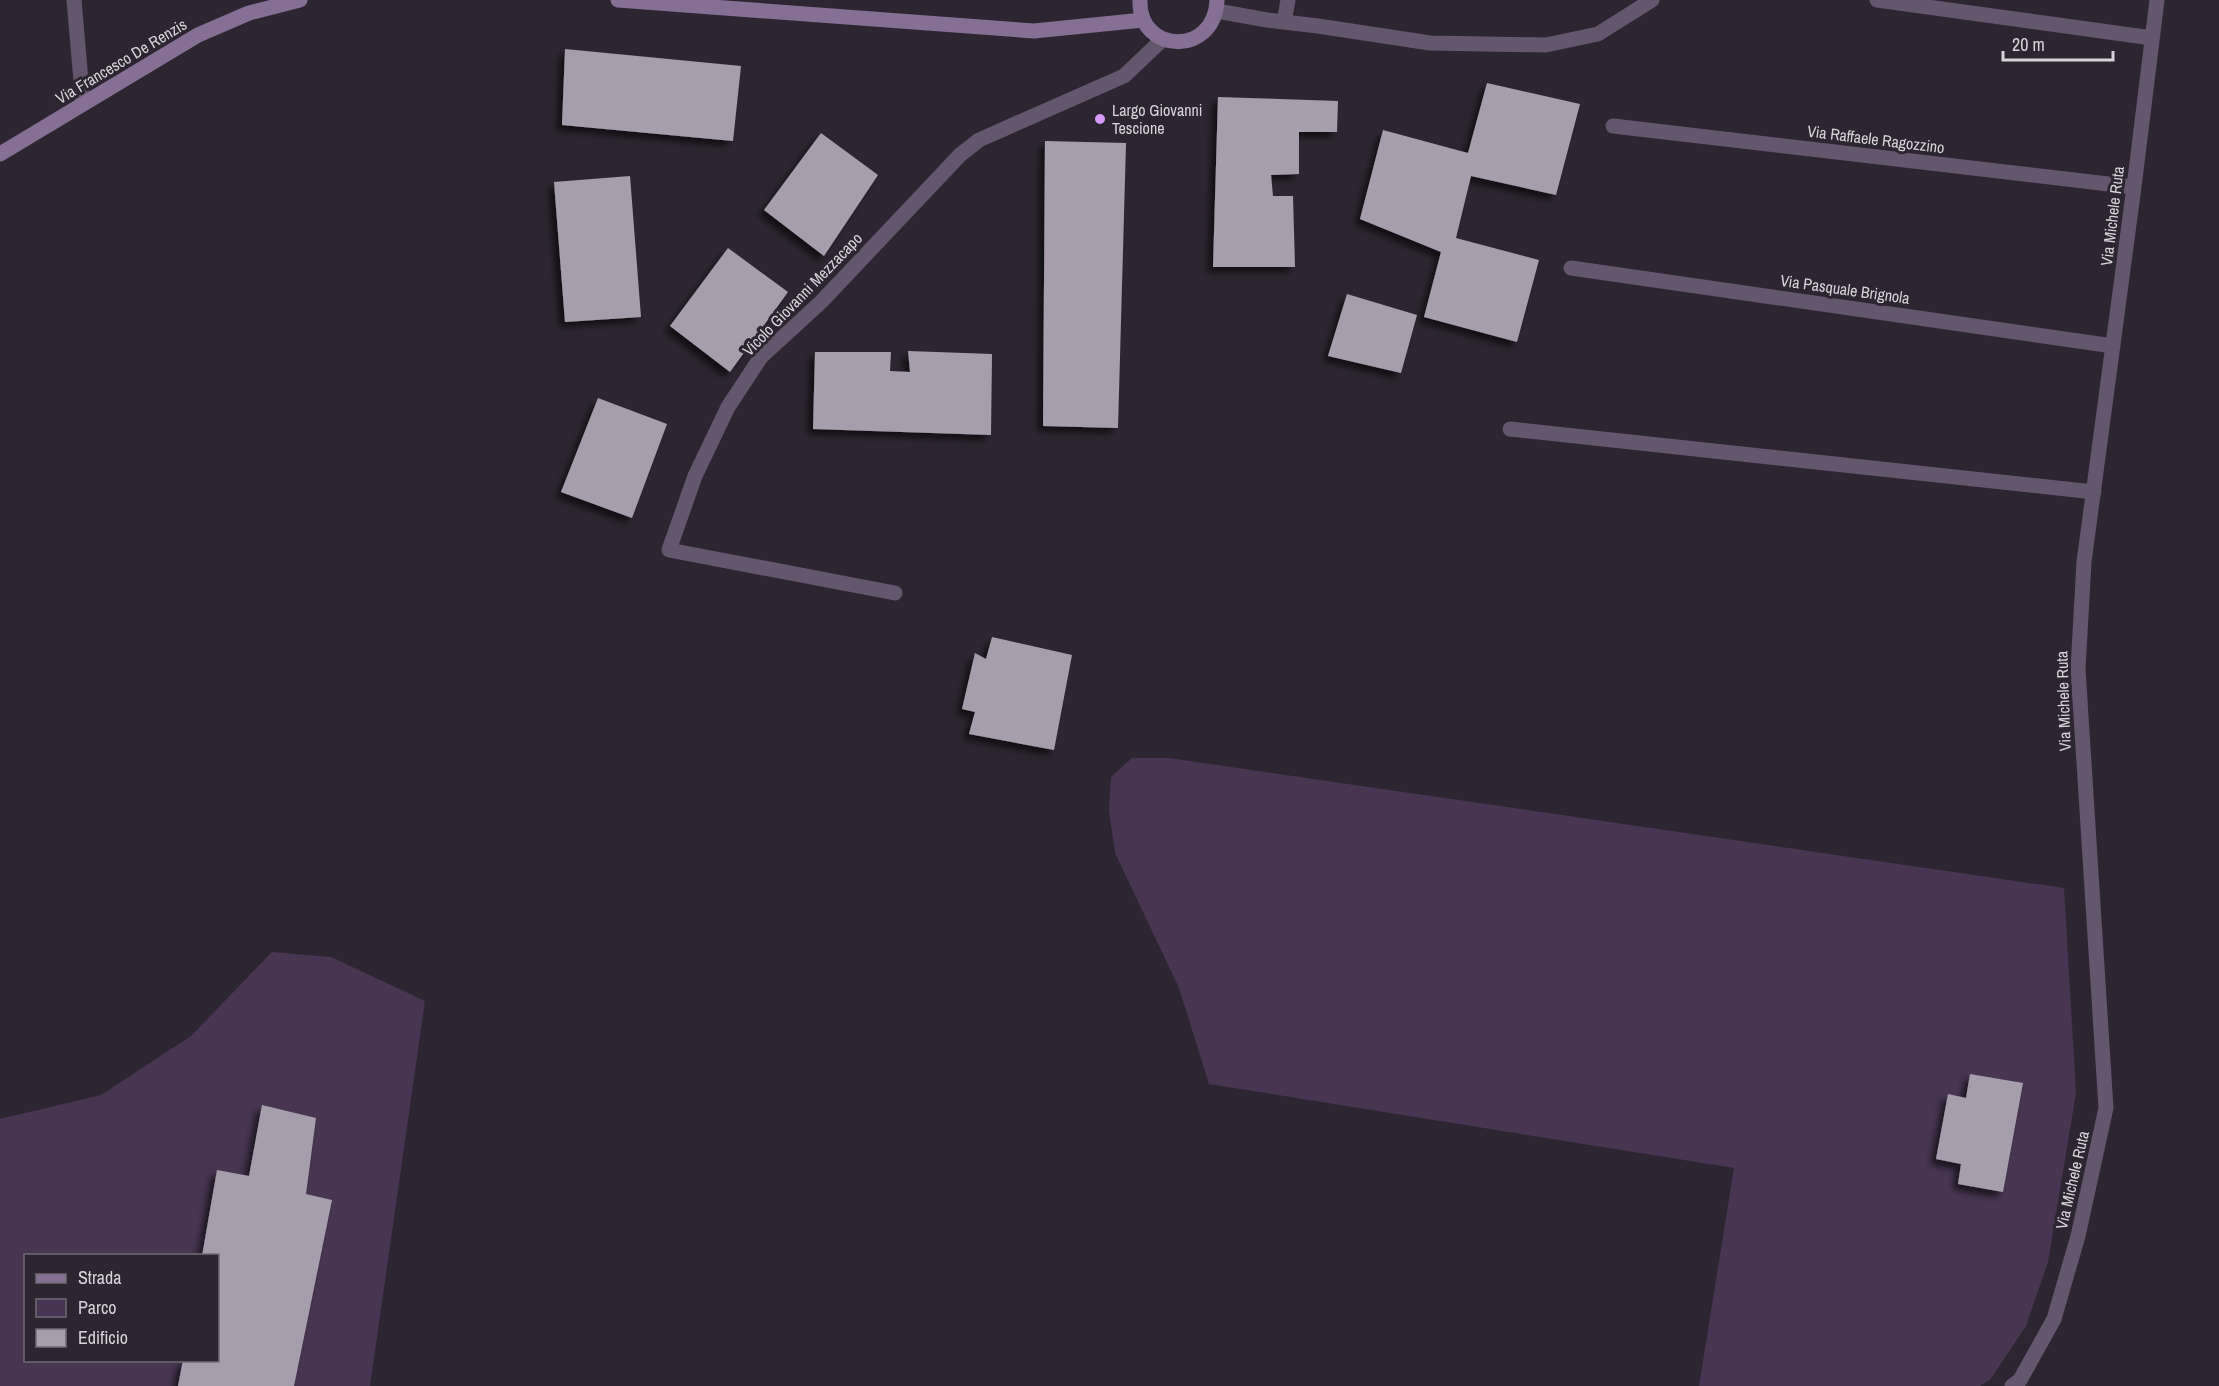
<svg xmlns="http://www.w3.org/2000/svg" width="2219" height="1386" font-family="'Archivo Narrow',sans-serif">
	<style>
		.green { fill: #473551; fill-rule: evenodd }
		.building { fill: #a79ead; filter: url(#shadow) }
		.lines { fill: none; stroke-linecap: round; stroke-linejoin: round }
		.lane { stroke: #64566c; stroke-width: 15 }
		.street { stroke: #64566c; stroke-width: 15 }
		.secondary { stroke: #856f92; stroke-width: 15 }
		.poi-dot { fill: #d79bf9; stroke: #2d2632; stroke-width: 2 }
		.labels { text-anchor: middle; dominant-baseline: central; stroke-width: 6; stroke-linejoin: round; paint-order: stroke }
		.street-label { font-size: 16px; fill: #d8d3db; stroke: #2d2632 }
		.poi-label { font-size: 16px; fill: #d8d3db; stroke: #2d2632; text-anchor: start }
	</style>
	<defs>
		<filter id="shadow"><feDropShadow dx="-5.5" dy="5.5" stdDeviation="3" flood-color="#0009"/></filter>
	</defs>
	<rect width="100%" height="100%" fill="#2d2632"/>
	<path class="green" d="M1132,758h37l895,130 12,205 -28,169 -22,64 -36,54 -10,6h-281l35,-218 -525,-84 -30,-96 -64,-135 -6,-43 2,-33z
		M272,952l59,5 94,44 -55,385h-370v-267l101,-24 90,-59zM26,1256h192v104h-192z"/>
	<path class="building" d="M565,49l176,17 -8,75 -171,-16z
		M1487,83l93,21 -24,91 -85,-19 -15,62 83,22 -22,82 -93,-25 17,-65 -81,-33 23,-89 85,23z
		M1218,97l120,4 -1,31h-38v42l-28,1 2,21h20l2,71h-82z
		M821,133l57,42 -54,81 -60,-46z
		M1045,141l81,2 -8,285 -75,-2z
		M630,176l11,141 -76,5 -11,-140z
		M728,248l60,44 -58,80 -60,-46z
		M1347,294l70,21 -16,58 -73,-17z
		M908,351l84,3 -1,81 -178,-6 2,-77h76l-1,19 20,1z
		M598,398l69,26 -35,94 -71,-26z
		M992,637l80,18 -18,95 -85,-16 6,-22 -13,-3 13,-56 11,6z
		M1970,1074l53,9 -20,109 -45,-8 3,-20 -25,-5 12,-65 18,4z
		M262,1105l54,13 -10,76 26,6 -38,186h-116l5,-26h35v-104h-16l15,-86 32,6z"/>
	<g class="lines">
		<path class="lane" d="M1510,429l584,63"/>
		<path class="street" d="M74,0l9,104
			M1877,0l275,38
			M1217,11l50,9 51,6 112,17 116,2 52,-11 54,-34
			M1284,22l4,-22
			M1613,126l521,61
			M1571,268l542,78
			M895,593l-226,-43 26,-74 33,-69 33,-50 60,-55 139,-147 19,-15 145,-64 39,-37
			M2012,1386l8,-6 34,-61 24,-83 28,-128 -28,-439 6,-107 50,-375 23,-187"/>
		<path class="secondary" d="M618,0l416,31 109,-11
			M1140,0c-2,54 75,57 77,0
			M0,154l198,-119 51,-22 51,-13"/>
	</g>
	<circle class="poi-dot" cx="1100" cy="119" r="6"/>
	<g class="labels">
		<g class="street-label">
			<text transform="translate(121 61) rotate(-31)">Via Francesco De Renzis</text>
			<text transform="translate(1876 139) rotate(7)">Via Raffaele Ragozzino</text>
			<text transform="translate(2112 216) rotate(-83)">Via Michele Ruta</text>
			<text transform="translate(1845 289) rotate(8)">Via Pasquale Brignola</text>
			<text transform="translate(802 294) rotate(-46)">Vicolo Giovanni Mezzacapo</text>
			<text transform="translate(2063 701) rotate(-92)">Via Michele Ruta</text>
			<text transform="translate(2072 1180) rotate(-77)">Via Michele Ruta</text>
		</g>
		<g class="poi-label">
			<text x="1112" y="110">Largo Giovanni<tspan x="1112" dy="18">Tescione</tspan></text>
		</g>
	</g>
	<rect x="24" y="1254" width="195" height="108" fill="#2d2632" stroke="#716b76" stroke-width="1.5"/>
	<rect x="36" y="1274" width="30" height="9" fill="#856f92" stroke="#716b76" stroke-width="1.5"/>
	<text x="78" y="1284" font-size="18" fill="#d8d3db">Strada</text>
	<rect x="36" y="1299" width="30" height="18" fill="#473551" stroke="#716b76" stroke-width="1.5"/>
	<text x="78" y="1314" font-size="18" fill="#d8d3db">Parco</text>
	<rect x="36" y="1329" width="30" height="18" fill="#a79ead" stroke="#716b76" stroke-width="1.5"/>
	<text x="78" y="1344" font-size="18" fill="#d8d3db">Edificio</text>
	<path d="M2003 51v9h110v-9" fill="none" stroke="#d8d3db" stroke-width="3"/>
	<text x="2012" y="51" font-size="18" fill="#d8d3db" stroke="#2d2632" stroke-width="4.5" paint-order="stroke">20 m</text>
</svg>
